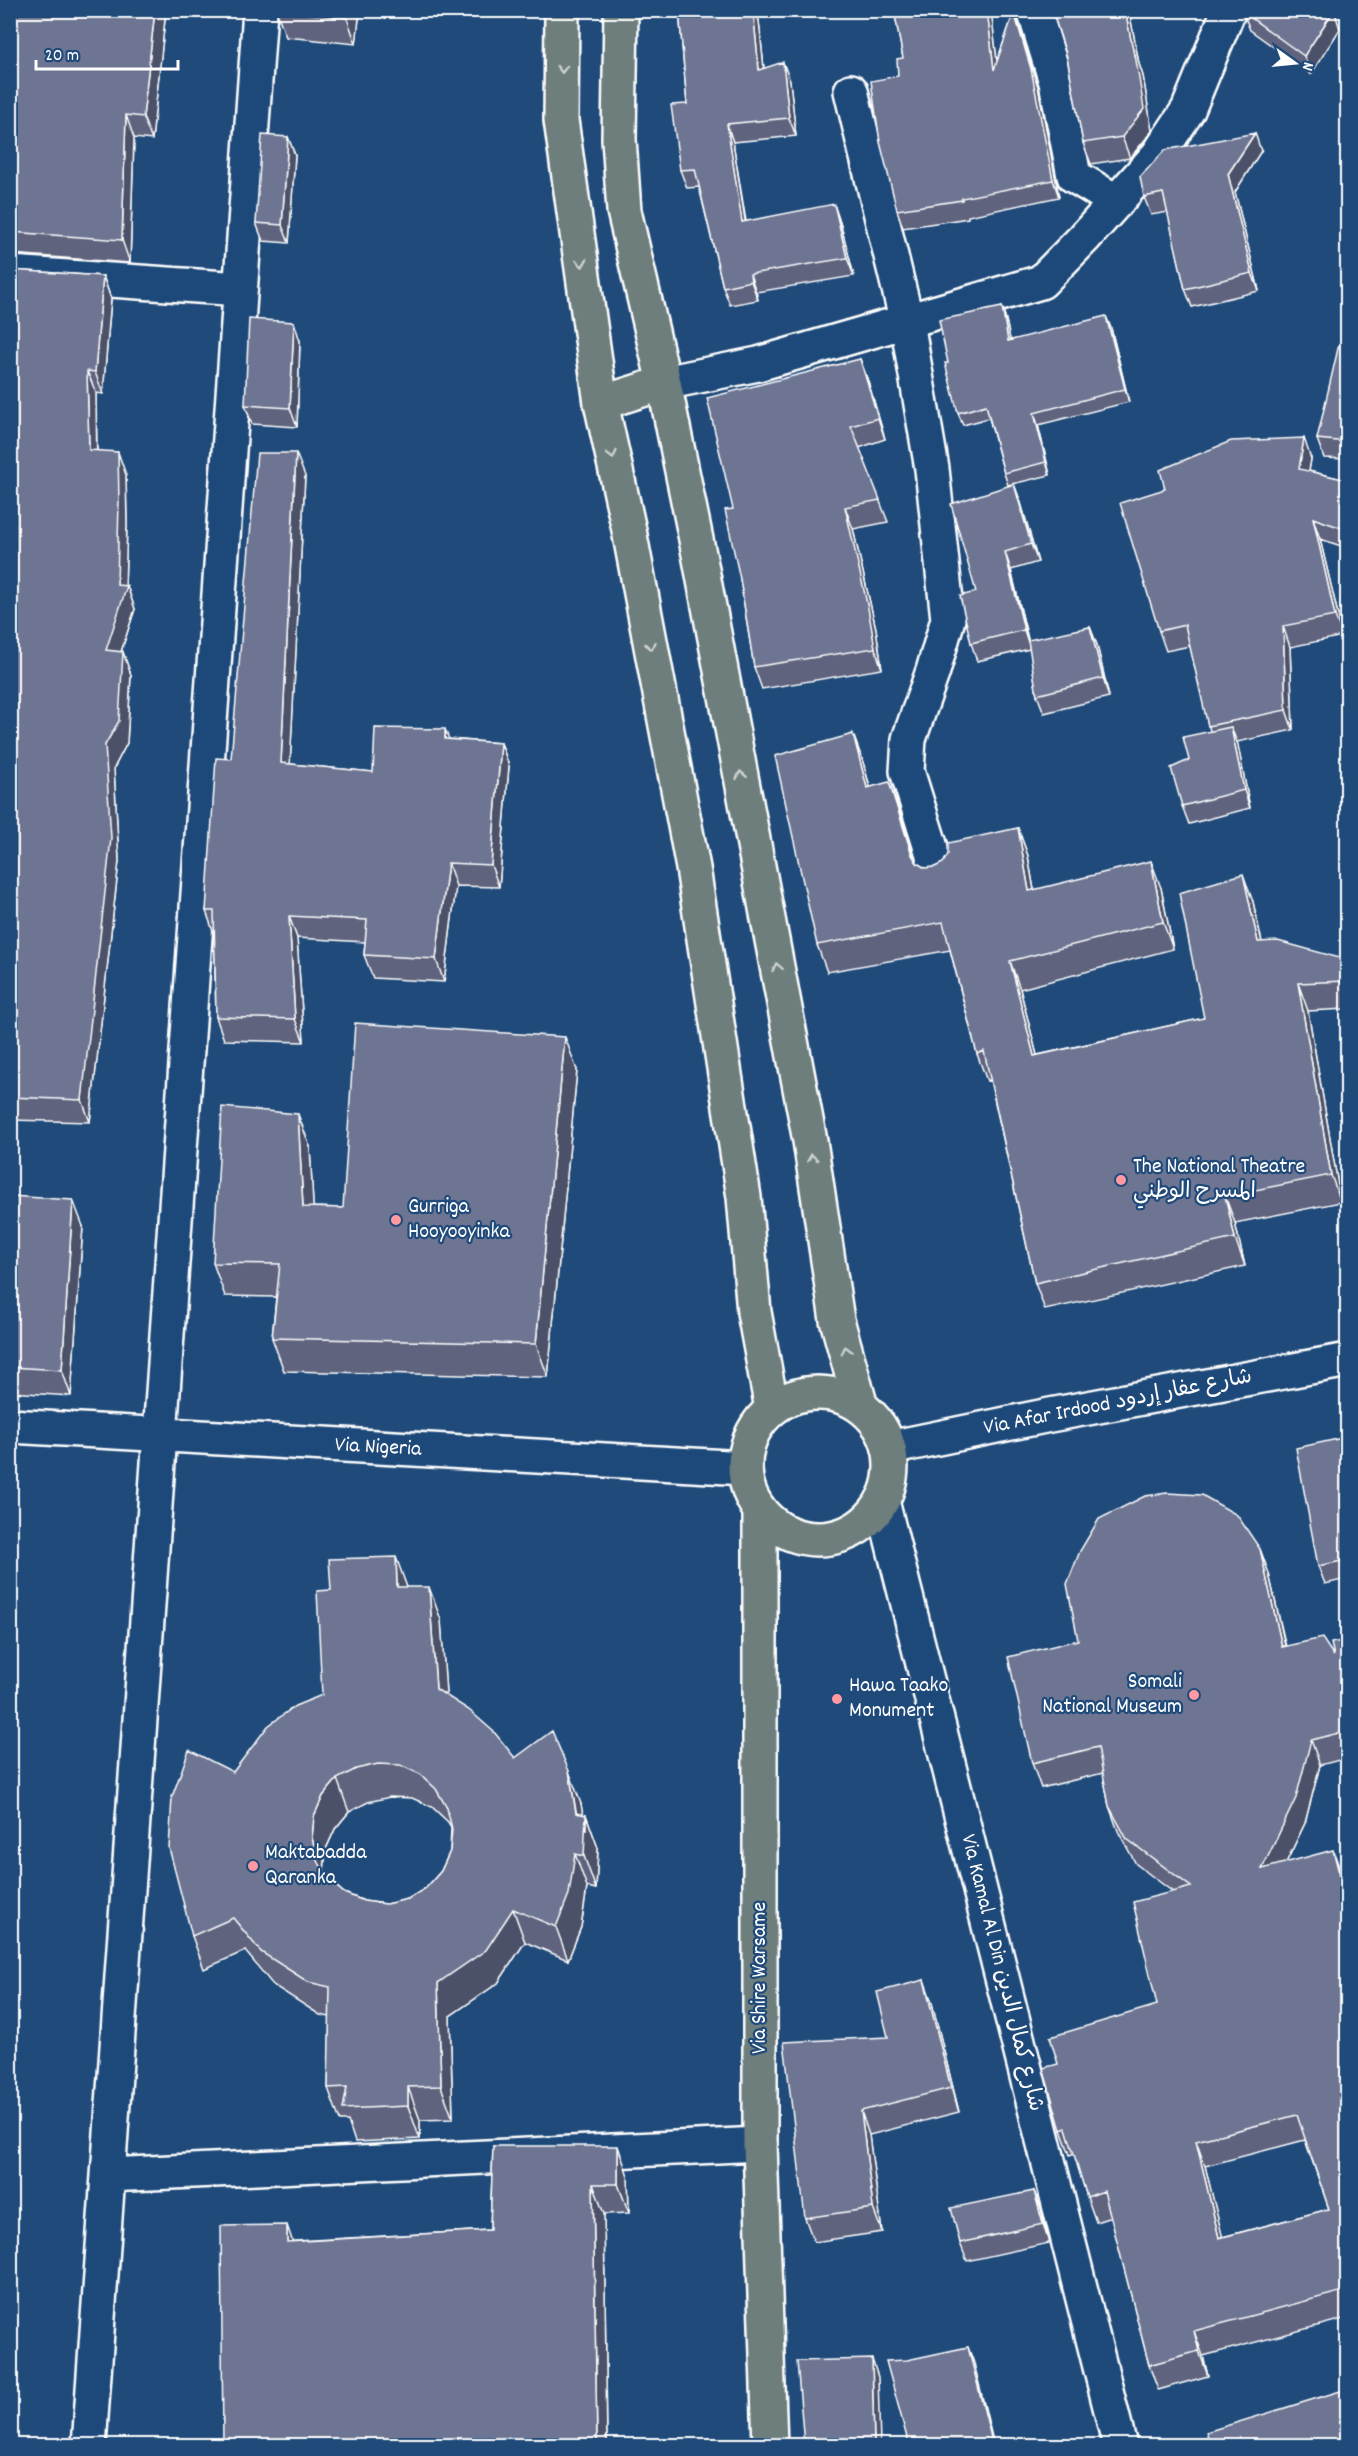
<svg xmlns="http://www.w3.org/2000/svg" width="1358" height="2456" font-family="Dekko,'Playpen Sans Arabic',sans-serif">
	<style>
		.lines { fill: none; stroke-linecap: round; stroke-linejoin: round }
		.street-casing { stroke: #fff; stroke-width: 38 }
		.secondary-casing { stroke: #fff; stroke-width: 38 }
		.highway-casing { stroke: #fff; stroke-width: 38 }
		.street { stroke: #1f4a7a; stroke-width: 33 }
		.secondary { stroke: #1f4a7a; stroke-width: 33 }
		.highway { stroke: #6d7e7c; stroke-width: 33 }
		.wall { fill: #5e647e; stroke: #fff; stroke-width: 1.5; fill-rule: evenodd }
		.shaded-wall { fill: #4c5167; stroke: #fff; stroke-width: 1.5 }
		.building { fill: #6d7493; stroke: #fff; stroke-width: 1.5; fill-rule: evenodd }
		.oneway { stroke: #ccd2d1 }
		.poi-dot { fill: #ff9aa2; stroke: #1f4a7a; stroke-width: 2 }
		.labels { text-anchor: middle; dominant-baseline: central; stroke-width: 4.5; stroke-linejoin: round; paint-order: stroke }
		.poi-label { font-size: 22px; fill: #fff; stroke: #1f4a7a; text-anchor: start }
		.street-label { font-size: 22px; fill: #fff; stroke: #1f4a7a }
	</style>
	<rect width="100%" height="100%" fill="#1f4a7a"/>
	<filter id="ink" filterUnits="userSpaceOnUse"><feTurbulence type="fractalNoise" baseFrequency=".0167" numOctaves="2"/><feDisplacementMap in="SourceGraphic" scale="12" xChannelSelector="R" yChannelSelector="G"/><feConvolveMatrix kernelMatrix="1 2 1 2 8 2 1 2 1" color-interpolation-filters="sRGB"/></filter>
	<g filter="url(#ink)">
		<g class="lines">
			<g class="street-casing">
				<path id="street" d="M1034,10l22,72 18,94 43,26
					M851,91l56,231 25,147 16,150 -15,52 -24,68 -2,32 33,106
					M10,273l230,16
					M664,383l94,-19 283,-82 43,-44 74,-83 30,-45 41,-100
					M10,1426l735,42
					M108,2175l652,-31
					M89,2446l171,-2436"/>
			</g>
			<g class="secondary-casing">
				<path id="secondary" d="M889,1448l161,-33 298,-55
					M882,1501l238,945"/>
			</g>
			<g class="highway-casing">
				<path id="highway" d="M562,10l-1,110 40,283 28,127 64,338 51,329 10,115 18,97
					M621,10l-2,129 5,72 40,172 36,176 110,582 27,179 24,87
					M601,403l63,-20
					M745 1466a73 73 0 1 1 146 0a73 73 0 1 1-146 0Z
					M760,1511v633l10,302"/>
			</g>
			<use href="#street" class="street"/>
			<use href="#secondary" class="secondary"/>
			<use href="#highway" class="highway"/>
		</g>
		<path class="wall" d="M10,10h156l-14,130 -18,-2 -4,125 -119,-9z
			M276,10h84l-4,34 -70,-7z
			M679,10h76l4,11 5,47 26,13 6,55 -63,6 13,79 94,1 14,54 -98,16 2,8 -28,5 -7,-18 -24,-100 -12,1 -7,-18 7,-66z
			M894,10h97l6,51 17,-49 24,75 21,110 -91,19v2l-65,10 -6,-18 1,-134 5,-18z
			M1052,10h77l10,54 4,12 9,55 -22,27 -39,6 -8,-21 -16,-86z
			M1334,10l6,19 -29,45 -61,-44 -7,-18z
			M288,137l7,18 -6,88 -26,-2 -7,-18z
			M1261,151l-26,41 24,99 -67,16 -7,-18 -17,-77 -17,3 -7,-18z
			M10,270l93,6 8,23 -8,95 -7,-1 1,58 29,24 1,49 -2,62h2l8,23 -14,43h2l8,23 -4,68 -13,25 5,93 -29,261 -80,-2z
			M1002,307l4,13 4,20 101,-12 18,74 -91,23 12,50 -42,10 -4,-12 -15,-55 -26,7 -5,-12 -10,-50z
			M300,341l-3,86 -45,-3 -7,-19z
			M1347,345v114l-23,-1 -7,-19z
			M860,359l8,22 17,58 -26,9 29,74 -35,7 23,100 6,40 -120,20 -8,-22 -14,-88 -7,-70z
			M1311,459l-2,12 38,9v68l-27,-9 23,97 -53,11 3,83 -56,12 13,66 -61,16 -7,-18 7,-46 21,-29 -20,-85 -24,5 -7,-20z
			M305,476l-15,288 83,8 76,-33 52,4 8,23 -10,121 -43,-1 -12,96 -71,-4 -9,-23 1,-13 -68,-4 7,104 -80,-2 -8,-23 -2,-83 -8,-23 25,-152z
			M1014,484l7,19 17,59 -27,8 18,73 61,-16 7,18 12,52 -65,16 -7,-18 -7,-46 -53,12 -6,-18 5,-51z
			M853,734l10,28 7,25 29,22 16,51 2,3 8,5 10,-1 83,-39 10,28 6,34 127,-2 12,61 -153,40 17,66 167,-37 49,-116 9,40 85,18v49l-39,2 33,191 -106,21 10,43 -200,44 -10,-27 -45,-203 -3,1 -10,-27 -27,-104 -123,22 -10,-27z
			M577,1070l-29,307 -264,-6 -12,-33 4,-41 -51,-1 -12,-33 97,-116 3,60 30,1z
			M10,1196l73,30 -12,170 -61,-4z
			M1347,1437v142l-22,5 -7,-18z
			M1260,1549l9,25 17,73 48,9 13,-16v118l-27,7 -15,58 -19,40 56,12 5,19v424l-144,38 5,20 -50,14 -9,-25 -38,-148 -15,5 -9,-25 -13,-44 -4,2 -9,-25 -3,-66 99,-59 16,-113 -37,-28 -18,-33 -9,-25 -6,-33 -62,15 -9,-25 46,-123zM1305,2140l24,69 -107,28 -17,-71z
			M407,1587l34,33 5,76 69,62 66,46 1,10 4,1 12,33 -2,41 -9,-2 -6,40 -13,33 -43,-18 -27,41 -48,33 3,103 -33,1v19l-65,3 -7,-21h-8l-12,-33 2,-71 -10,-2 -47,-30 -28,-34 -41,18 -12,-33 41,-164 89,-77zM390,1797l22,1 20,9 16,15 3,5 -1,24 -9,20 -15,17 -18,11 -22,5 -22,-3 -20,-8 -16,-14 -4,-8 2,-22 9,-20 14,-17 19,-10z
			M924,1980l8,23 27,109 -90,23 13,97 -68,10 -9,-24 83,-181z
			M493,2146l135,30 1,37 -25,1 3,231 -314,-204 197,-11z
			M1034,2191l7,18 8,34 -82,18 -7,-18z"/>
		<path class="shaded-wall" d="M155,10h11l-14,130 -9,-23z
			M347,10h13l-4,34 -9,-26z
			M753,10h2l4,11 7,67 -7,-18z
			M987,10h4l9,77 -6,-17z
			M1125,10h4l10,54 4,12 9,55 -22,27 -8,-21 12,-82z
			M1334,10l6,19 -29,45 -7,-18z
			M1014,12l24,75 21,110 -6,-17z
			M783,62l7,19 6,55 -7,-18z
			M126,115l8,23 -4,125 -8,-23z
			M727,124l6,18 15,98 -6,-18z
			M1255,133l6,18 -26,41 24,99 -7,-18 -24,-99z
			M288,137l7,18 -6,88 -7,-18z
			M834,204l6,18 14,54 -7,-18z
			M750,274l6,18 2,8 -7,-19z
			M103,276l8,23 -8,95 -8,-22z
			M1002,307l4,13 7,33 -5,-12z
			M1106,316l5,12 18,74 -4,-13z
			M294,322l6,19 -3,86 -7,-19z
			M860,359l8,22 17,58 -7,-21z
			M87,371l9,22 1,80 -8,-23z
			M1034,413l4,12 12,50 -4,-13z
			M1304,438l7,21 -5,30 -7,-20z
			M118,452l8,23 1,49 -2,67 2,-5 8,23 -21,64 -8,-23 11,-65z
			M296,453l9,23 -16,310 -8,-23z
			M1014,484l7,19 17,59 -7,-18z
			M845,507l8,22 23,100 6,40 -7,-21z
			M1313,518l7,21 23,97 -8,-20z
			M1005,552l6,18 19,78 -6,-18z
			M1283,626l7,21 3,83 -7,-20z
			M1090,627l7,18 12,52 -6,-19z
			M123,652l8,23 -4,68 -13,25 5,93 -29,261 -8,-22 23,-355z
			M1231,727l7,18 12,63 -6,-18z
			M445,729l9,23 -9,-13z
			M853,734l10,28 14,53 -10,-27z
			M501,743l8,23 -10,121 -8,-22z
			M889,782l10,27 23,74 -10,-28z
			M1018,828l10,28 11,63 -10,-28z
			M1151,861l10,27 12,61 -10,-27z
			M448,863l8,23 -12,96 -8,-23z
			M1243,874l10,28 15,68 -10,-28z
			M289,916l8,22 7,104 -9,-23z
			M1010,961l10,28 24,94 -10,-27z
			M1298,983l10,28 33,191 -10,-27z
			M565,1037l12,33 -29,307 -12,-33z
			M298,1114l12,33 5,93 -12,-33z
			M1225,1196l10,27 10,43 -10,-28z
			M73,1200l10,26 -12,170 -9,-26z
			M1260,1549l9,25 22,98 -9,-25z
			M396,1557l12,33 -11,-3z
			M429,1587l12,33 7,102 -12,-33z
			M1311,1740l9,25 -15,58 -34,71 -9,-25z
			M569,1771l12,33 5,27v-16l12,33 -2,41 -12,-33z
			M337,1779l12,33 -14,17 -9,20 -2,22 5,21 -12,-33 -5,-21 2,-22 9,-20z
			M1333,1850l9,25 5,20h-2z
			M575,1854l12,33 -6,40 -13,33 -12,-33z
			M513,1909l12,33 -27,41 -48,33 3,103 -12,-33 -3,-103z
			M924,1980l8,23 27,109 -8,-24z
			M408,2087l12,33v19l-12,-33z
			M861,2111l8,24 13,97 -9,-24z
			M1196,2141l9,25 24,97 -10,-25z
			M618,2146l10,30 1,37 -11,-29z
			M593,2184l11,30 3,231h-10z
			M1034,2191l7,18 8,34 -6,-19z
			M287,2225l10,30 -10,-13z
			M1194,2331l9,25 5,20 -9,-25z
			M968,2347l6,16 20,82h-1z
			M872,2359l6,18 2,68h-6z"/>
		<path class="building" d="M10,10h145l-12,107 -17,-2 -4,125 -112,-8z
			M278,10h69v8z
			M679,10h74l6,60 24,-8 6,56 -62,6 15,98 92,-18 13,54 -97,16 1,7 -28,6 -28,-118 -15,1 -9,-65 16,-1z
			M894,10h93l7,60 20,-58 17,57 22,111 -91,18v2l-65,10 -17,-68 -9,-61 27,-5 -1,-17 6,-1z
			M1052,10h73l9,45 1,-1 9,55 -22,28 -39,6 -16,-86z
			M1244,10h90l-30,46 -61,-44z
			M1255,133l-27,41 24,99 -67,16 -22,-96 -19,4 -4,-20 25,-27z
			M262,135l26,2 -6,88 -26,-2z
			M10,270l93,6 -8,96 -8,-1 2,79 29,2 1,50 -2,83 10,1 -21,64 17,2 -4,69 -14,24 6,93 -29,262 -72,-3z
			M1002,307l6,34 98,-25 19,73 -91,24 12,49 -42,11 -18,-68 -28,8 -13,-50h3l-9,-43z
			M249,319l45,3 -4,86 -45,-3z
			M1339,344l8,1v97l-30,-3z
			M860,359l18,59 -27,8 29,74 -35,7 23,101 7,40 -121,19 -14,-88 -15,-69 8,-1 -26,-111z
			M1304,438l-5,31 48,11v50l-34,-12 22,98 -52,10 3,84 -78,16 -23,-101 -26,6 -39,-128 45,-14 -5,-19 71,-29z
			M257,453h39l-15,310 92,9 2,-44 70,1v10l56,4 -10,122 -43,-2 -12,96 -72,-4 3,-35 -78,-4 6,103 -79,-2 -2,-106h-8l10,-153 15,1z
			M1014,484l17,60 -26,8 19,78 -53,13 -11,-47 16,-4 -25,-88z
			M1090,627l13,51 -66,17 -9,-55z
			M1231,727l13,63 -62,16 -11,-38 18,-8 -6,-23z
			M853,734l14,54 22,-6 23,73 5,8 8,5 10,-1 8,-4 5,-9v-11l70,-15 11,63 122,-30 12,61 -153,39 24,95 170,-38 -25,-125 64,-19 15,68 20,-1 69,19v21l-49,2 33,192 -106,21 10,42 -200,45 -51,-232 -7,3 -34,-132 -126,23 -42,-189z
			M355,1023l210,14 -29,307 -264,-6 8,-74 -67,-1 9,-156 76,7 5,93 40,1z
			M10,1196l63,4 -11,170 -52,-3z
			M1347,1437v123l-29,6 -22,-118z
			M1167,1493l35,2 35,20 23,34 22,98 40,-9 12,18 -3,-13 16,-3v91l-36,9 -15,58 -34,71 71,-19 12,45 2,-1v396l-153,41 5,20 -50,14 -45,-174 -17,6 -21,-69 -5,2 -18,-62 15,-4 -8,-27 107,-32 -24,-103 58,-15 -64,-48 -18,-33 -11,-59 -66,16 -24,-106 70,-17 -11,-56 13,-33 19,-32 46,-23zM1297,2115l32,94 -110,29 -23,-97z
			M396,1557l1,30h32l7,102 33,21 25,22 21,26 37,-27 17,40 7,42 10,2 -2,41 -9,-2 -6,40 -13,33 -43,-18 -27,41 -48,33 3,103 -33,1v19l-65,3 4,-22 -19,1 2,-101 -22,-5 -47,-30 -28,-34 -41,18 -23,-88 3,-51 17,-47 44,22 35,-46 27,-20 27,-11 -5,-104 14,-1 -2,-31zM378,1764l22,1 20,9 16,15 11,19 5,21 -2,22 -9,20 -15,17 -18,11 -22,5 -22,-3 -20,-8 -16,-14 -11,-20 -5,-21 2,-22 9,-20 14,-17 19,-10z
			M924,1980l27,108 -90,23 12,97 -68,10 -21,-176 104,-5 -11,-45z
			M493,2146h125v38h-25l4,261h-374l-2,-219 66,-1v17l203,-12z
			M1034,2191l9,33 -83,19 -9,-35z
			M968,2347l25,98h-84l-23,-84 21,-1z
			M872,2359l2,86h-70l-7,-84z
			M1347,2389v56h-137l-4,-13z"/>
		<defs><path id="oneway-chevron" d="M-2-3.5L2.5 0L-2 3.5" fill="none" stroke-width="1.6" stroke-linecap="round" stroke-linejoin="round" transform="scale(1.5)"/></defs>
		<g class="oneway">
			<use href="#oneway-chevron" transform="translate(562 69) rotate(90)"/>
			<use href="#oneway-chevron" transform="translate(582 263) rotate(82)"/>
			<use href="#oneway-chevron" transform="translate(612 455) rotate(77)"/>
			<use href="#oneway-chevron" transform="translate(651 646) rotate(79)"/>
			<use href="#oneway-chevron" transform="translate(741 775) rotate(-101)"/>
			<use href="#oneway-chevron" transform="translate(777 967) rotate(-101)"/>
			<use href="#oneway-chevron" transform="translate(812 1158) rotate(-99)"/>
			<use href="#oneway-chevron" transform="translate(846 1350) rotate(-105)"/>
		</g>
	</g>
	<g class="poi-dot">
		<circle cx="1121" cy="1180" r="6"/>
		<circle cx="396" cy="1220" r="6"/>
		<circle cx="1194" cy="1695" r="6"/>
		<circle cx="837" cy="1699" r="6"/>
		<circle cx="253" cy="1866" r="6"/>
	</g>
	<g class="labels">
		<g class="poi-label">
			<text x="1133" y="1167">The National Theatre<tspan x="1133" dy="25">المسرح الوطني</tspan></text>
			<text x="408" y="1207">Gurriga<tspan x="408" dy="25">Hooyooyinka</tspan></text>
			<text x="1182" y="1682" text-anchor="end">Somali<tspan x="1182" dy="25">National Museum</tspan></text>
			<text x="849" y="1686">Hawa Taako<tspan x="849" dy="25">Monument</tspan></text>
			<text x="265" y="1853">Maktabadda<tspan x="265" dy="25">Qaranka</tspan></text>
		</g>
		<g class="street-label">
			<text transform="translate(1118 1403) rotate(-11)">Via Afar Irdood شارع عفار إردود</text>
			<text transform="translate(378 1448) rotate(3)">Via Nigeria</text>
			<text transform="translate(1001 1973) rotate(76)">Via Kamal Al Din شارع كمال الدين</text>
			<text transform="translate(760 1978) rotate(-90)">Via Shire Warsame</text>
		</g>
	</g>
	<rect width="1358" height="2456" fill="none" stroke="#1f4a7a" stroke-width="36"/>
	<rect x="18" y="18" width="1322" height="2420" fill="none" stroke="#fff" stroke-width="2" filter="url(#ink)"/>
	<g transform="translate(1295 63) rotate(105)" stroke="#1f4a7a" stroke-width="4.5" paint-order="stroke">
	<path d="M0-4.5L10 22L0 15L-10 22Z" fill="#ffffff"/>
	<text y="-9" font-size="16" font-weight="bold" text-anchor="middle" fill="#ffffff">N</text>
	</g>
	<path d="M36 60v9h142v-9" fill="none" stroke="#ffffff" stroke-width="3"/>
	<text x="45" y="60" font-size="18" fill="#ffffff" stroke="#1f4a7a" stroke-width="4.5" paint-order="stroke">20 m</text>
</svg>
